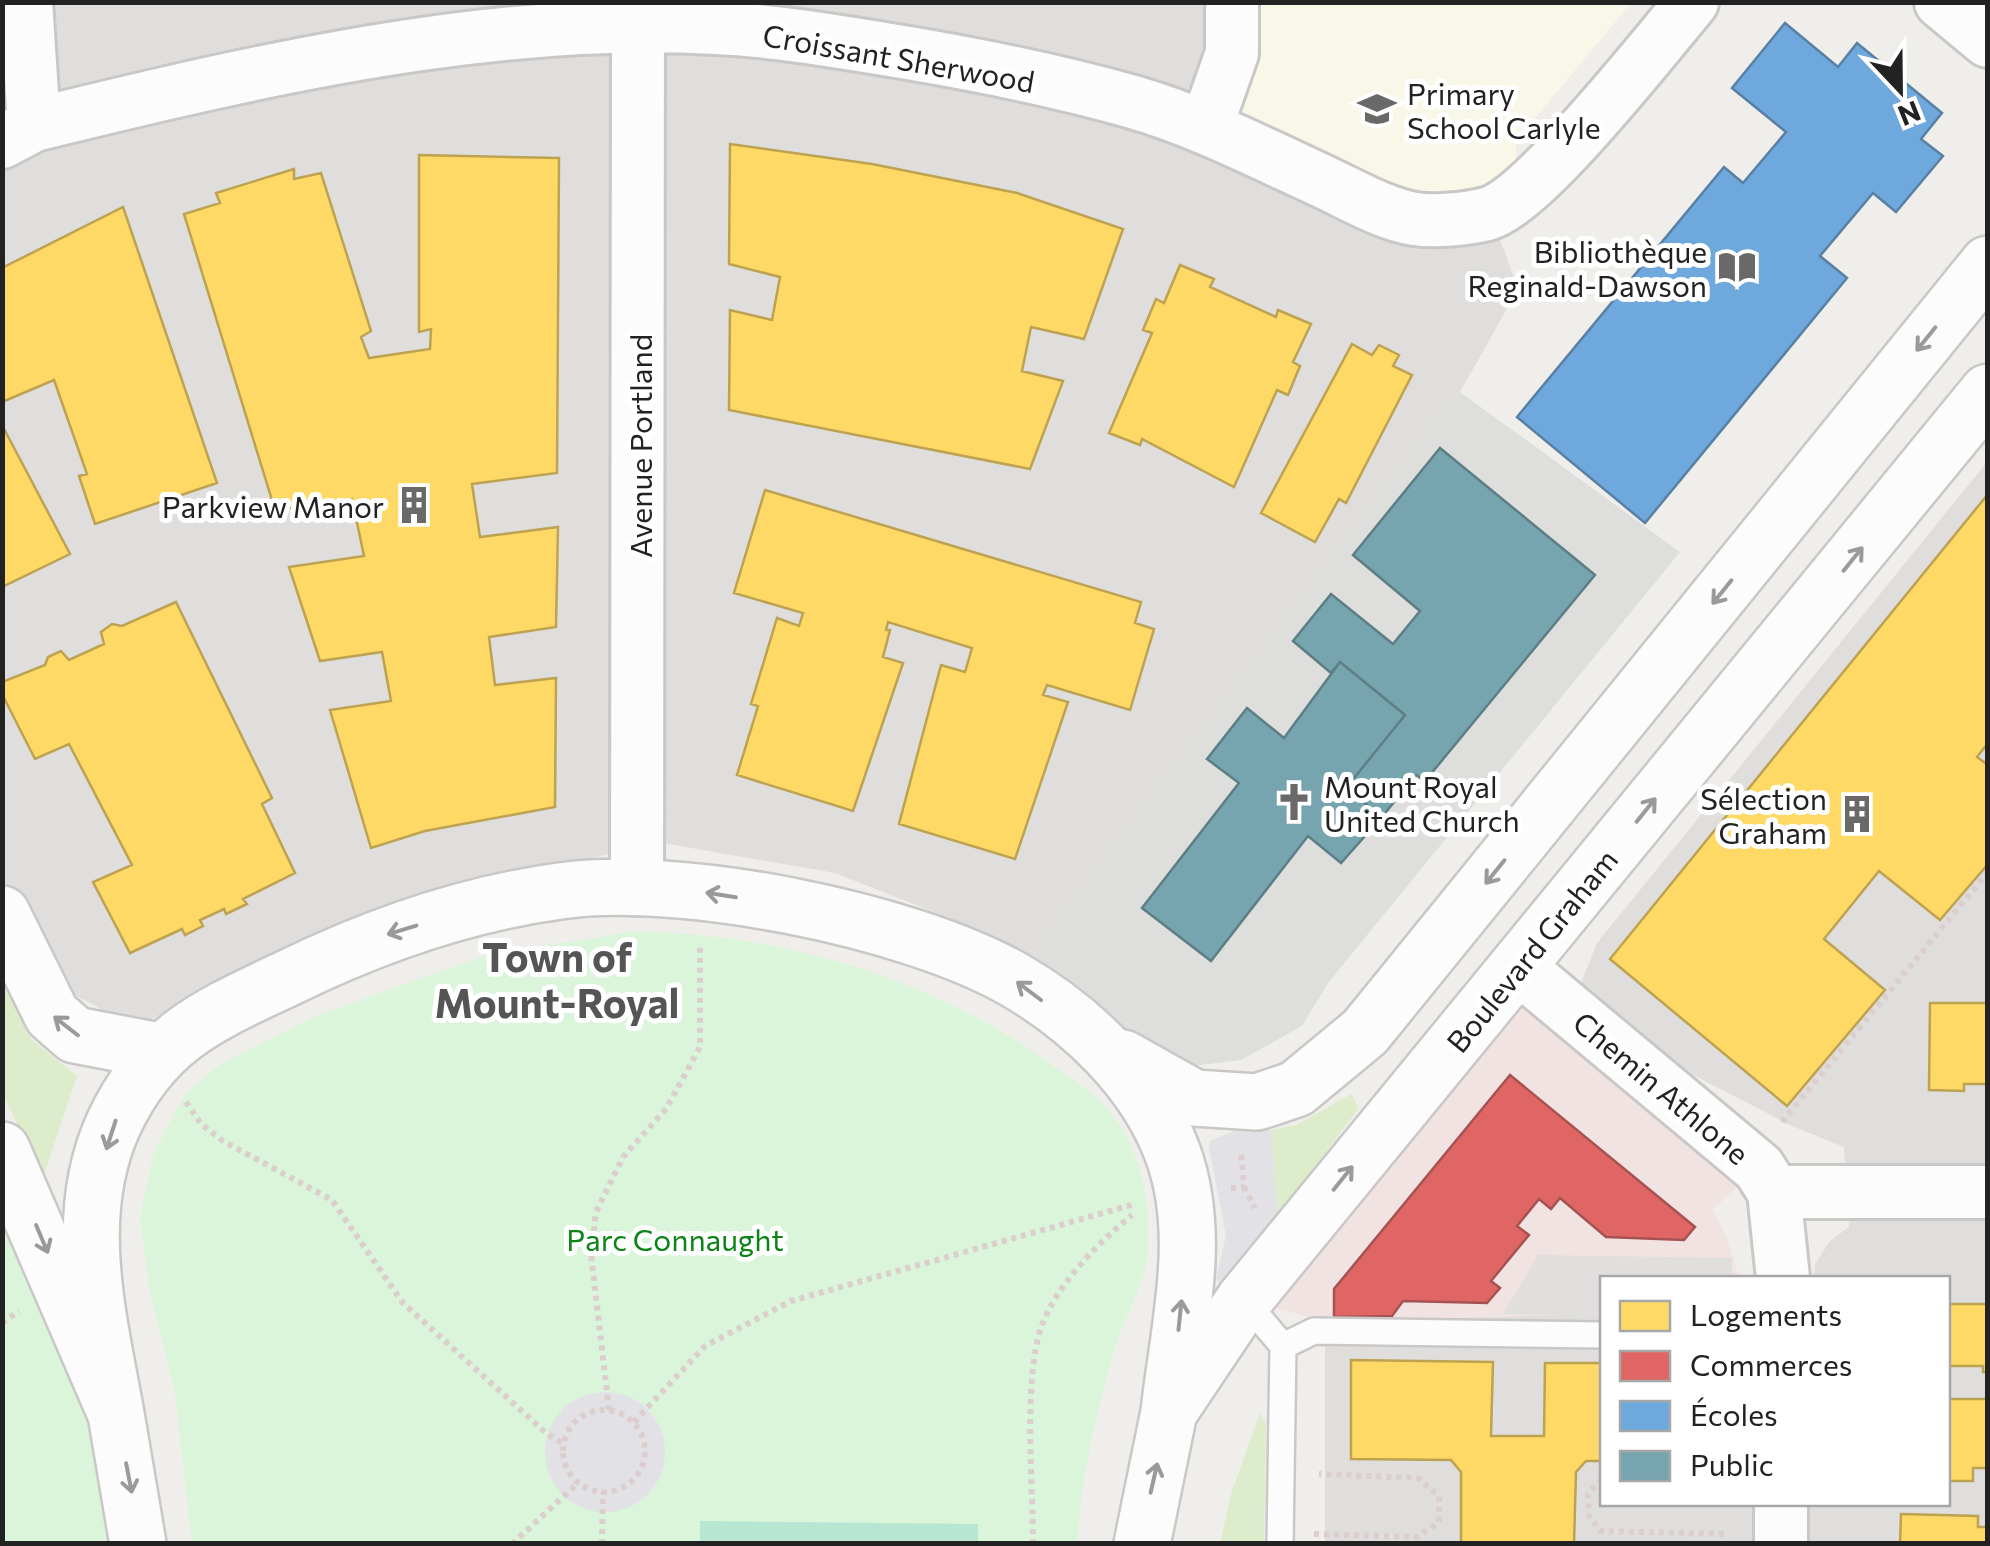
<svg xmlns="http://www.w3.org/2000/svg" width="1990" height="1546" font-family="Commissioner,sans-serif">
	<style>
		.residential { fill: #dfdedc }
		.commercial { fill: #f1e3e1 }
		.education { fill: #f8f7e8 }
		.religious { fill: #dededc }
		.grass { fill: #ddeccb }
		.park { fill: #daf5da }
		.pitch { fill: #b7e6d2 }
		.parking { fill: #e0dfde }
		.plaza { fill: #e2e1e5 }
		.homes { fill: #ffd966; stroke: #bda252; stroke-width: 2.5 }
		.shops { fill: #e06666; stroke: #a75252; stroke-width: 2.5 }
		.schools { fill: #6fa8dc; stroke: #5880a4; stroke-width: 2.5 }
		.public { fill: #76a5af; stroke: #5d7e85; stroke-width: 2.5 }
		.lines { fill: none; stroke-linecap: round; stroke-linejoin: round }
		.service-casing { stroke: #c9c8c7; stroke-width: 30 }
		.minor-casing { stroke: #c9c8c7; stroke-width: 58 }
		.tertiary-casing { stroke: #c9c8c7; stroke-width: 60 }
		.path { stroke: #dccecd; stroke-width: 6; stroke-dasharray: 5 5; stroke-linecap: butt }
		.service { stroke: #fdfcfc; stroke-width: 25 }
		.minor { stroke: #fdfcfc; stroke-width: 52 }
		.tertiary { stroke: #fdfcfc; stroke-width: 55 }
		.oneway { stroke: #9a9a9a }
		.labels { text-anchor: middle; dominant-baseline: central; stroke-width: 10; stroke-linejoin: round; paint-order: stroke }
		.street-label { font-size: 30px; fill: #222; stroke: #fff }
		.poi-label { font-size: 30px; fill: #222; stroke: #fff; text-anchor: end }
		.park-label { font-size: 30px; fill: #0c8416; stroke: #fff }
		.district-label { font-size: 40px; font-weight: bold; fill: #555; stroke: #fff }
	</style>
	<rect width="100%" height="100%" fill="#f0eeeb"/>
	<path class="residential" d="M2,3h1230l259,211 27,75 -58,103 -431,570 -90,-48 -104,-41 -178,-31 -176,44 -335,135 -30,-4 -65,-35 -48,-89z
		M1987,462v1081l-662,1v-223l277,-7v190h346v-226h-134l1,-14 15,-23 19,-14 -5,-80 -52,-21 -222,-115 27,-68z"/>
	<path class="commercial" d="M1517,966l242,202 -46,41 15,32 11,37h-137v36l-277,7 -81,-21z"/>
	<path class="education" d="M1232,3h399l-114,137 -4,56 -65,22 -242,-91z"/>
	<path class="religious" d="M1460,392l220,160 -352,431 -26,43 -61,34 -49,6 -23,-6 -140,-98z"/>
	<path class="grass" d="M3,982l28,57 46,37 -34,102 -40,-84z
		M1351,1094l8,14 -81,108 -7,-86 26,-5z
		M1260,1413l6,11 -2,119h-44l11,-49z"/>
	<path class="park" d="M636,931c146,4 293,45 412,131 24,17 52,34 69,59 25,37 34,85 31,130 -2,32 -22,62 -32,93 -19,64 -35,132 -39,199l-885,1 -17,-150 -26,-108 -9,-68 13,-63 31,-59 34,-30 93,-48 175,-63z
		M2,1150l136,393h-135z"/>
	<path class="pitch" d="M700,1521l278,3v19h-278z"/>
	<path class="parking" d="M1538,1255l194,3v20h-130v38l-99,-2z"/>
	<path class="plaza" d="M1239,1129l32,1 7,86 -57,72 -5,-10 10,-42 -17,-88 1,-7z
		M545 1452a60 60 0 1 1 120 0a60 60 0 1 1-120 0Z"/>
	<path class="homes" d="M730,144l142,20 145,29 106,36 -39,110 -53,-12 -9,44 41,10 -33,88 -301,-59 1,-100 42,10 8,-43 -51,-13z
		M419,155l140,3 -2,315 -85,11 8,53 78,-10 -2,100 -67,10 6,48 61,-7 -1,129 -130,24 -54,17 -41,-138 61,-9 -9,-49 -62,9 -31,-94 75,-11 -12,-57 -77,11 -91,-296 36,-11 -4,-10 78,-24v10l27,-6 50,158 -10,6 8,21 61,-9 1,-20 -12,3z
		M123,207l94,276 -122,41 -16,-48 8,-2 -33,-94 -52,22v-134z
		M1180,265l34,14 -4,8 66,30 2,-7 33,14 -18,38 7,4 -12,29 -11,-5 -43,97 -92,-48 -2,6 -31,-12 43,-100 -9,-3 13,-31 8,4z
		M1352,344l20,11 7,-10 20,10 -6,11 19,9 -66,128 -7,-4 -24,43 -54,-29z
		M2,425l68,129 -68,33z
		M765,490l376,112 -6,21 19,6 -24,81 -83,-25 -4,10 25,7 -53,157 -116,-35 42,-159 24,7 7,-24 -84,-26 -2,8h4l-7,27 20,6 -50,148 -116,-36 21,-69 -7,-2 26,-86 22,8 4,-13 -69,-20z
		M1988,494v249l-11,14 11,8v99l-48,56 -61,-49 -55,68 61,51 -98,116 -177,-147z
		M176,602l96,196 -10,6 33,69 -52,26 4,5 -21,10 -2,-5 -24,11 3,6 -18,9 -3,-6 -52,24 -37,-71 39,-17 -63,-121 -34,15 -33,-65v-12l43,-17 3,-8 13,-6 8,9 35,-16 -3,-12 11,-8 10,2z
		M1930,1003h58v81h-24v7l-35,-1z
		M1948,1304h40v68h-5v-6h-35z
		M1351,1360l142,2 -2,74h53l1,-73h57v98h-16l-10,11 -2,72h-113v-72l-10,-12 -100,-1z
		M1948,1399h40v69h-15v13h-25z
		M1901,1514l77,2v11h10v17h-88z"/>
	<path class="shops" d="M1510,1075l185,152 -11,13 -78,-3 -46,-39 -9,11 -12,-10 -22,27 12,9 -38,46 9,7 -13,15 -84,-2 -11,15 -58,1v-28z"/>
	<path class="schools" d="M1785,23l53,44 19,-24 85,70 -21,26 22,17 -47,56 -23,-19 -53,63 27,22 -202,245 -128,-106 207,-250 19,16 43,-51 -54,-44z"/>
	<path class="public" d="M1440,448l155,127 -170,206 -9,-6 -34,42 -36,-29 59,-73 -65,-53 -9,11 -38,-32 38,-47 62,50 27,-33 -67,-56z
		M1340,662l65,53 -59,73 36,29 -41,46 -33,-27 -97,125 -69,-53 97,-125 -32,-24 40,-51 37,30z"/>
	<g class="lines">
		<g class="service-casing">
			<path id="service" d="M1244,1300l39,46 -3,198
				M1283,1346l31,-15 288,4"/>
		</g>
		<g class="minor-casing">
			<path id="minor" d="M26,2l8,123
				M1941,2l47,39
				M1206,127l26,-74v-51
				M2,142l32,-17c244,-60 521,-125 773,-88 108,16 220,35 326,65 66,19 128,51 191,80 28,13 60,32 91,37 20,3 52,0 72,-5 47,-13 168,-168 205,-212
				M637,889l1,-887
				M1517,966l242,202 15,24h214
				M1774,1192l9,86
				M1781,1544v-40"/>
		</g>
		<g class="tertiary-casing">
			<path id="tertiary" d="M2,914l50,101 23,20 84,16
				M1123,1058l71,40 63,4 39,-13 69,-57 623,-768
				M2,1150l114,264 22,130
				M116,1414c-17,-95 -45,-198 -2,-291 40,-85 93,-107 174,-145 86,-42 177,-74 272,-87 120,-17 347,28 453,88 68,39 133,101 160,175 30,82 5,175 -4,258
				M1142,1544l27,-132 75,-112 744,-908"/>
		</g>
		<path class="path" d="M186,1102l15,22 22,17 109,59 70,102 145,132 17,10
			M1782,1122l206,-250
			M1244,1187l11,21
			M1231,1188l13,-1 -3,-35
			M2,1323l17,-12
			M609,1410l-18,-156 5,-42 27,-55 43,-48 34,-62v-103
			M563 1451a41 41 0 1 1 82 0a41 41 0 1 1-82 0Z
			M634,1422l71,-76 86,-45 344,-97
			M1602,1479l-14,15 1,22 11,15 129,3
			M1314,1534l103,3 22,-15v-26l-21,-18 -99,-4
			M512,1544l66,-61
			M602,1544l1,-52
			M1033,1544c0,-60 -10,-162 8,-216 14,-42 57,-85 91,-113"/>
		<use href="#service" class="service"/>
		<use href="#minor" class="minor"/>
		<use href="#tertiary" class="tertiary"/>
	</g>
	<defs><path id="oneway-shaft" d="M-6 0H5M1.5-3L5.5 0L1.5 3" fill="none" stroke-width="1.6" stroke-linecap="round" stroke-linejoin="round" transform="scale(2.5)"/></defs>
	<g class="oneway">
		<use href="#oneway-shaft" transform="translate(1926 339) rotate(129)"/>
		<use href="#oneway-shaft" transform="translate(1853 559) rotate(-51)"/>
		<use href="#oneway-shaft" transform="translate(1722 592) rotate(129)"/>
		<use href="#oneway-shaft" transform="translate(1646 810) rotate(-51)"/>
		<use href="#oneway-shaft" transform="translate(1495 872) rotate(129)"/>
		<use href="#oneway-shaft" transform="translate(721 895) rotate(-171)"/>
		<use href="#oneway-shaft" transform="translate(402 930) rotate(163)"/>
		<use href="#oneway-shaft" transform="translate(1029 991) rotate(-143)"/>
		<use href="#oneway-shaft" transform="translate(66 1026) rotate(-142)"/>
		<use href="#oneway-shaft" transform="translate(111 1135) rotate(108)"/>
		<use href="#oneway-shaft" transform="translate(1343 1178) rotate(-51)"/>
		<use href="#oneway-shaft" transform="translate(42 1239) rotate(67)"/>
		<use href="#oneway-shaft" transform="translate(1180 1315) rotate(-84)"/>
		<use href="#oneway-shaft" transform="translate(129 1478) rotate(79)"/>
		<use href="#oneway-shaft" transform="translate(1154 1478) rotate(-77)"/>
	</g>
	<defs>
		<g id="school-bare" transform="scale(3)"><path d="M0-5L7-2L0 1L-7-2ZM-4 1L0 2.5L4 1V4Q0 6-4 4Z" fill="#6a6968" stroke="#fff" stroke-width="2.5" paint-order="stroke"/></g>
		<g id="library-bare" transform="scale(3)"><path d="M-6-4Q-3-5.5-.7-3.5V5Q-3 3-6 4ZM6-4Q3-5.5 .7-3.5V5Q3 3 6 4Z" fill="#6a6968" stroke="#fff" stroke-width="2.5" paint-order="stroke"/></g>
		<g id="building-bare" transform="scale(3)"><path d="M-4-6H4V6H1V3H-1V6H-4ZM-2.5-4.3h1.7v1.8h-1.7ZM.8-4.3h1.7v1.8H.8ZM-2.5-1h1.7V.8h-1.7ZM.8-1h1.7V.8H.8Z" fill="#6a6968" stroke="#fff" stroke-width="2.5" paint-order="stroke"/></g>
		<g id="church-bare" transform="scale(3)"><path d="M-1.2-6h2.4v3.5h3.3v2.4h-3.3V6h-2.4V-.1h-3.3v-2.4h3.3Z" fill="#6a6968" stroke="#fff" stroke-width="2.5" paint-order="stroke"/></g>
	</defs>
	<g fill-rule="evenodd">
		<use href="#school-bare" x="1377" y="109"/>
		<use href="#library-bare" x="1737" y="267"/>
		<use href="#building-bare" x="414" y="505"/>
		<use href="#church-bare" x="1294" y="802"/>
		<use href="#building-bare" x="1857" y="814"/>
	</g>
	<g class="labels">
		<g class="street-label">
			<text transform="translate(899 57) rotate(10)">Croissant Sherwood</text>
			<text transform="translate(639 446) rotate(-90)">Avenue Portland</text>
			<text transform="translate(1531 950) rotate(-51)">Boulevard Graham</text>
			<text transform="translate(1662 1087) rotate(40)">Chemin Athlone</text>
		</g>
		<g class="poi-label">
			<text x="1407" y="92" text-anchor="start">Primary<tspan x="1407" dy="34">School Carlyle</tspan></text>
			<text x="1707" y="250">Bibliothèque<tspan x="1707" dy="34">Reginald-Dawson</tspan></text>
			<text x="384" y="505">Parkview Manor</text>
			<text x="1324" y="785" text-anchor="start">Mount Royal<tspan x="1324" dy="34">United Church</tspan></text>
			<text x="1827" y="797">Sélection<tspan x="1827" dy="34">Graham</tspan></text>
		</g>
		<g class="park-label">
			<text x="675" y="1238">Parc Connaught</text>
		</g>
		<g class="district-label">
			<text x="557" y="955">Town of<tspan x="557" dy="46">Mount-Royal</tspan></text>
		</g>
	</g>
	<rect width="1990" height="1546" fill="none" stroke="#222222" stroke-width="10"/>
	<rect x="1600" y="1276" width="350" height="230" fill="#ffffff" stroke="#a7a7a7" stroke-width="2.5"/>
	<rect x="1620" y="1301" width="50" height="30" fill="#ffd966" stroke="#a7a7a7" stroke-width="2.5"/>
	<text x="1690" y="1326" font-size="30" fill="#222222">Logements</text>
	<rect x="1620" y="1351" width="50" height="30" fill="#e06666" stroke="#a7a7a7" stroke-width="2.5"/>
	<text x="1690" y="1376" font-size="30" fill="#222222">Commerces</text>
	<rect x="1620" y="1401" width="50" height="30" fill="#6fa8dc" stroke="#a7a7a7" stroke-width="2.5"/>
	<text x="1690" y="1426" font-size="30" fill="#222222">Écoles</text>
	<rect x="1620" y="1451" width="50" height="30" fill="#76a5af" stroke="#a7a7a7" stroke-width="2.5"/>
	<text x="1690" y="1476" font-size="30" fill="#222222">Public</text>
	<g transform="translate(1900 90) rotate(158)" stroke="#ffffff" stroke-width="8" paint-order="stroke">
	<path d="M0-8L18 38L0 25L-18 38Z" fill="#222222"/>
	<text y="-15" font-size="28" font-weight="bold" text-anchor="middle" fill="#222222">N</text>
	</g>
</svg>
